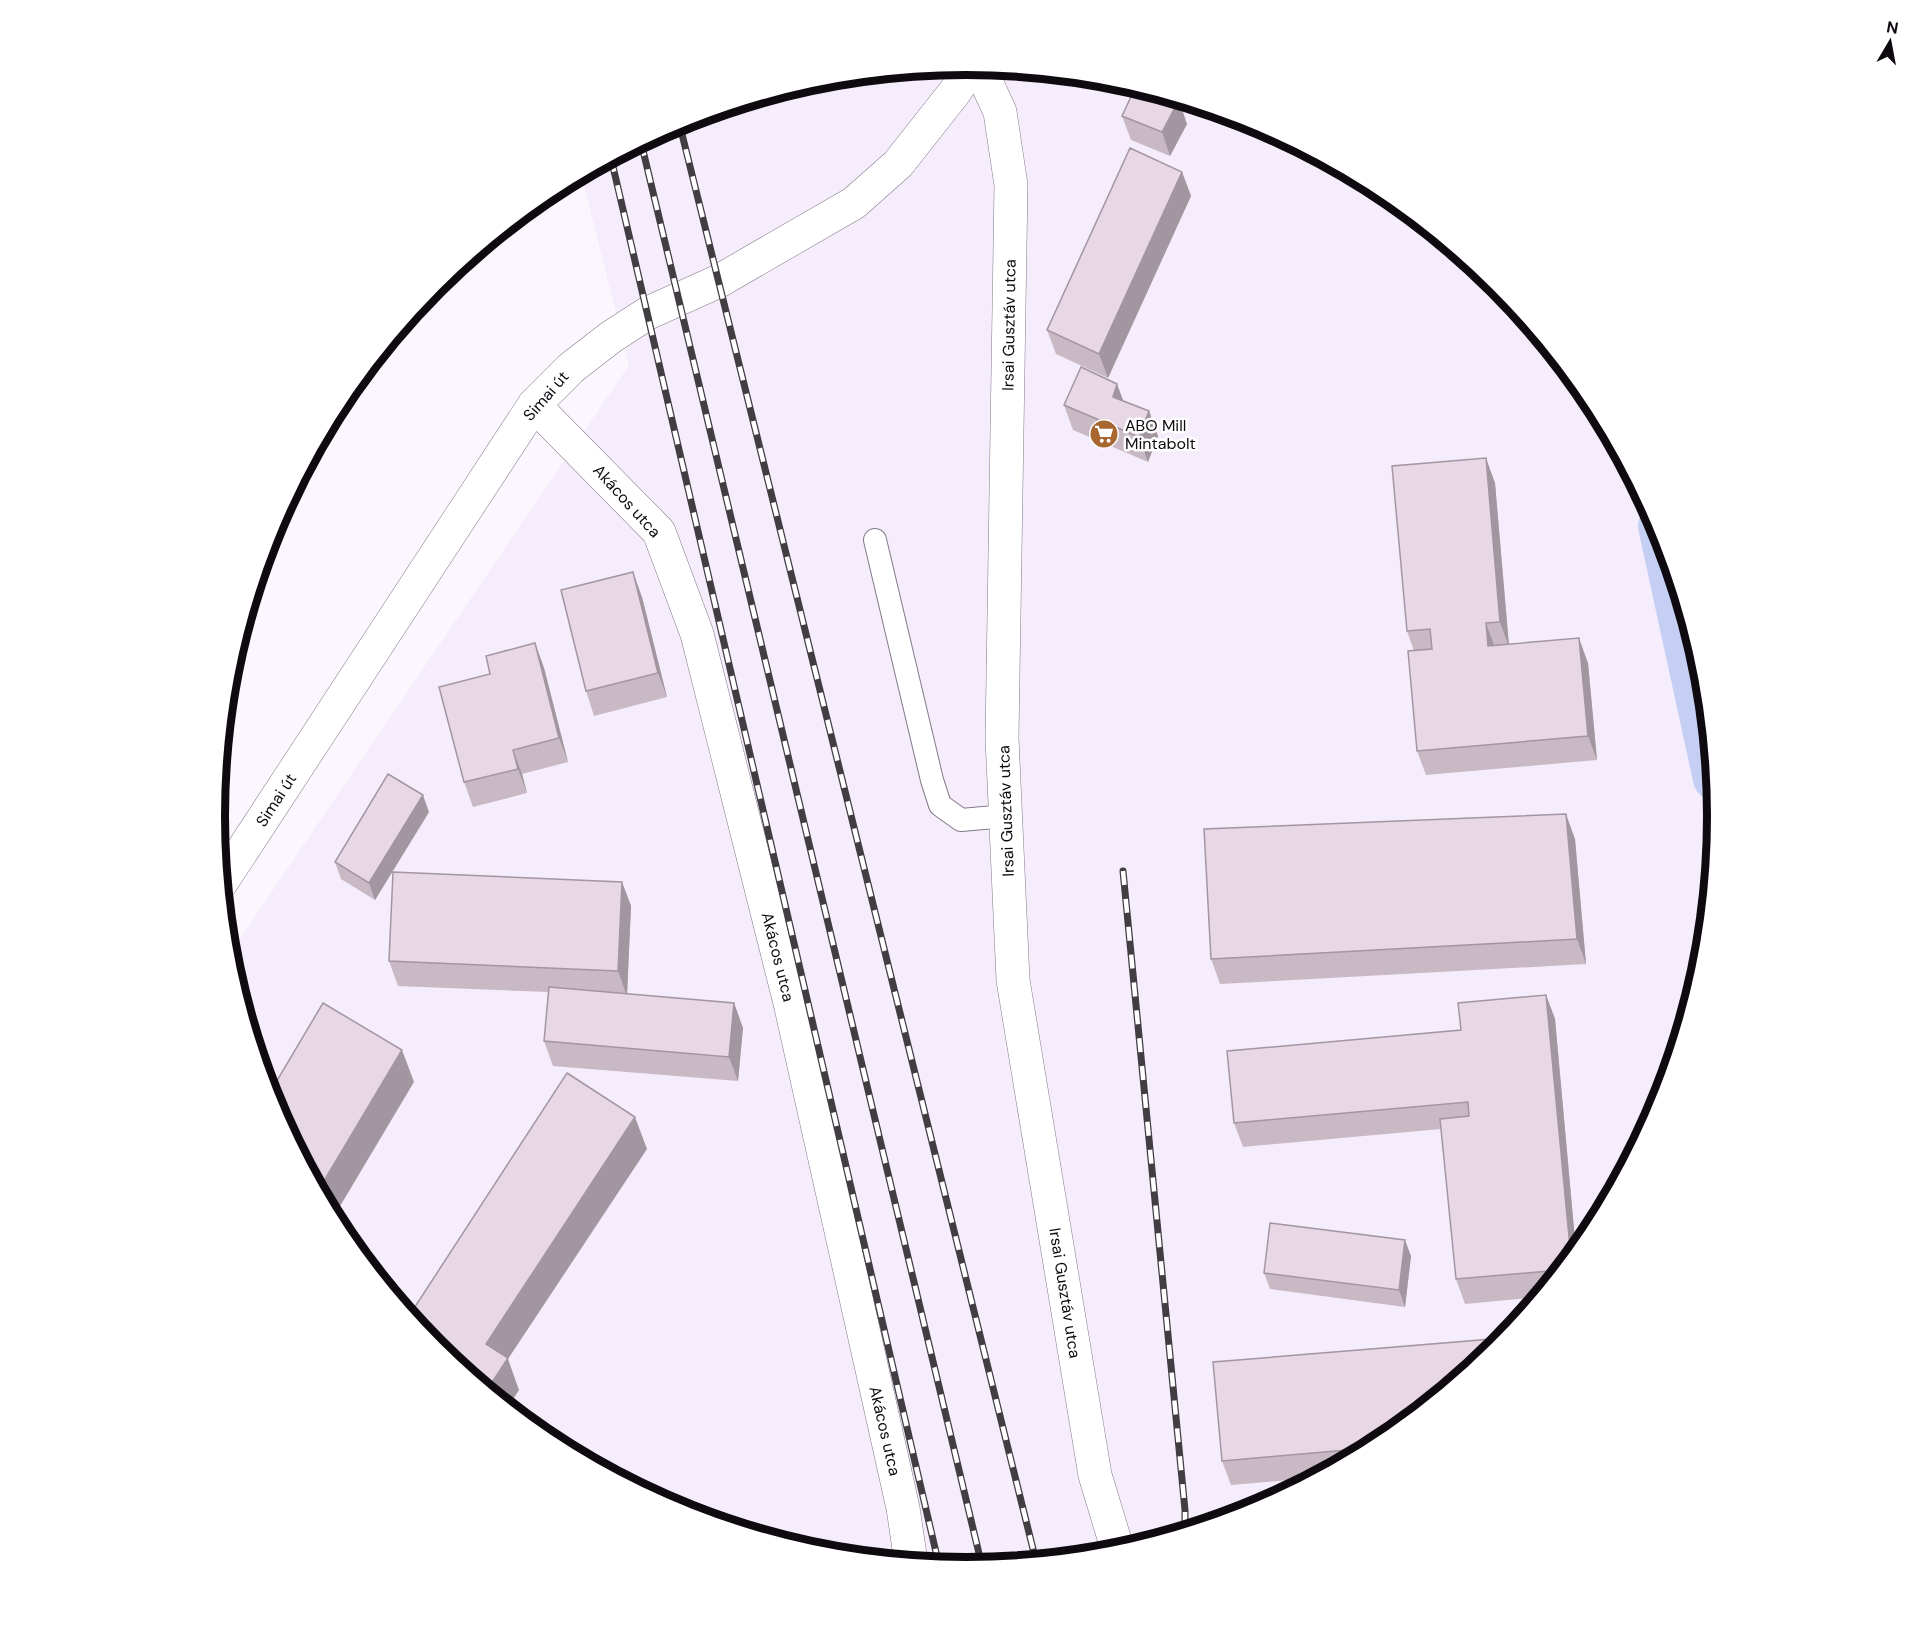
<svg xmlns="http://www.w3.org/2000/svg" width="1932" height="1632" font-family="'DM Sans',sans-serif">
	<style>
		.built { fill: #f6edfc }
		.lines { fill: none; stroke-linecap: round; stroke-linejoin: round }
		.canal { stroke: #c4cff3; stroke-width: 42 }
		.lane-casing { stroke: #837a89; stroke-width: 24 }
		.street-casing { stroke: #837a89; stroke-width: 34 }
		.secondary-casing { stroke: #837a89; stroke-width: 34 }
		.lane { stroke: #fff; stroke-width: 22 }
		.street { stroke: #fff; stroke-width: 33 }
		.secondary { stroke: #fff; stroke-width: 33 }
		.rail-casing { stroke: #413d43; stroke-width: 7 }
		.rail { stroke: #fff; stroke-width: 4.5; stroke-dasharray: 14; stroke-linecap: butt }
		.wall { fill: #c8b9c4 }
		.shaded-wall { fill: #a296a0 }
		.building { fill: #e8d7e4; stroke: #a296a0; stroke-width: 1.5 }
		.labels { text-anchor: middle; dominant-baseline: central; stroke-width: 5; stroke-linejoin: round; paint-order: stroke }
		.street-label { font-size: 16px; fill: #0e0a10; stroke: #fff }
		.poi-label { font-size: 16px; fill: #0e0a10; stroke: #fff; text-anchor: start }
		.rim { fill: none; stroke: #0e0a10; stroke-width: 8 }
	</style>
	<rect width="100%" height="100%" fill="#fcf7fe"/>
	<path class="built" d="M966,65l147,14 141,43 130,69 114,94 93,114 69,130 43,141 14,146 -14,147 -43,141 -69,130 -94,114 -114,93 -130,69 -141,43 -146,14 -147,-14 -141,-43 -130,-69 -114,-94 -93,-114 -69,-130 -44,-147 401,-591 -48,-191 98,-52 141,-43z"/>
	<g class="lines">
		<path class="canal" d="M1659,526l55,253"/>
		<g class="lane-casing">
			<path id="lane" d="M875,540l57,240 8,25 21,15 45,-4"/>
		</g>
		<g class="street-casing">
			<path id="street" d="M534,405l125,127 38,102 93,369 113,505 8,54"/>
		</g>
		<g class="secondary-casing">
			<path id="secondary" d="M979,66l21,46 11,73 -9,553 11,242 82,495 23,76
				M221,883l313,-478 37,-37 40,-31 37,-24 71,-32 135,-78 44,-39 56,-71 19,-28"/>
		</g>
		<use href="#lane" class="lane"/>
		<use href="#street" class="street"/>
		<use href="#secondary" class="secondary"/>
		<g class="rail-casing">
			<path id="rail" d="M679,122l357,1439
				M641,142l341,1424
				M611,158l328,1407
				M1123,871l62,639v21"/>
		</g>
		<use href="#rail" class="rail"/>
	</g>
	<path class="wall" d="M1122,116l65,8 -17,32 -39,-16z
		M1182,172l9,24 -83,182 -52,-24 -9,-24z
		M1117,384l6,17 26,10 9,25 -10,26 -75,-32 -9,-25z
		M1495,483l14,161 79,19 9,97 -171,15 -9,-24 -3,-100 -7,-20z
		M642,597l25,100 -73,19 -8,-25z
		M535,643l9,25 24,94 -46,12 5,19 -54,14 -9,-25 26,-108z
		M429,812l-54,88 -34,-21 -6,-17z
		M1575,839l11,125 -366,20 -9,-25z
		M622,882l9,24 -4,88 107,9 9,25 -5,53 -185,-15 -9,-25 4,-49 -150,-6 -9,-25z
		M1546,995l9,24 21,232 -37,46 -74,7 -9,-25 -15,-150 -198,18 -9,-24z
		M1411,1256l-6,51 -135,-18 -6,-16z
		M1383,1441l-69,37 -83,7 -9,-24z"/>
	<path class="shaded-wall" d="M1179,100l8,24 -17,32 -8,-24z
		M1182,172l9,24 -83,182 -9,-24z
		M1117,384l9,24 -13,-11z
		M1149,411l9,25 -10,26 -9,-25z
		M1486,458l9,25 14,164 -9,-25z
		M633,572l9,25 25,100 -9,-24z
		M1486,623l9,25 -7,-2z
		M1579,638l9,25 9,97 -9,-24z
		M535,643l9,25 24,94 -9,-24z
		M513,750l9,24 5,19 -9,-24z
		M423,795l6,17 -54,88 -6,-17z
		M1566,814l9,25 11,125 -9,-25z
		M622,882l9,24 -4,90 -9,-25z
		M1546,995l9,24 21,232 -5,7z
		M734,1003l9,25 -5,53 -9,-24z
		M402,1050l12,32 -81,136 -15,-27z
		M635,1117l12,32 -139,210 11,31 -11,17 -21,-17 -1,-46z
		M1405,1240l6,16 -6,51 -6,-17z"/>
	<path class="building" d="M1136,86l36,11 7,3 -17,32 -40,-16z
		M1130,148l52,24 -83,182 -52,-24z
		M1081,367l36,17 -4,13 36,14 -10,26 -75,-32z
		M1486,458l14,164 -14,1 2,23 91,-8 9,98 -171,15 -9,-100 24,-2 -2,-20 -23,2 -15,-165z
		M633,572l25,101 -72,18 -25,-101z
		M535,643l24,95 -46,12 5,19 -54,13 -25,-95 51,-13 -4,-18z
		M388,774l35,21 -54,88 -34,-21z
		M1566,814l11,125 -366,20 -7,-130z
		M393,872l229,10 -4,89 -229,-10z
		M549,987l185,16 -5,54 -185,-16z
		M1546,995l25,263 -10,12 -105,9 -16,-160 29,-3 -1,-14 -234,21 -7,-72 234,-21 -3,-27z
		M323,1003l79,47 -84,141 -46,-88 -3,-9z
		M567,1073l68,44 -149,227 22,14 -21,32 -53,-43 -25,-31z
		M1270,1223l135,17 -6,50 -135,-17z
		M1505,1338l-8,10 -114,93 -13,7 -148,13 -9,-99z
		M1238,1515l-13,4v-3z"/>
	<defs>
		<g id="supermarket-disc" transform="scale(1.5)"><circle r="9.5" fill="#a86631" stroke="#fff"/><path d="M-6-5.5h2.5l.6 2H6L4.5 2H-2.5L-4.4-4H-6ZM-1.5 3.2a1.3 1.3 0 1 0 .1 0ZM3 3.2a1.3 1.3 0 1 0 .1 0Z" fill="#fff"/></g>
	</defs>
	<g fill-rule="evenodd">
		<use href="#supermarket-disc" x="1104" y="434"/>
	</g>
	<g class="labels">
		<g class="street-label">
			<text transform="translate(1009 325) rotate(-89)">Irsai Gusztáv utca</text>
			<text transform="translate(546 396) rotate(-49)">Simai út</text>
			<text transform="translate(627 501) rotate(48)">Akácos utca</text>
			<text transform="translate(276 800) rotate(-57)">Simai út</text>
			<text transform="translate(1006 811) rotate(-92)">Irsai Gusztáv utca</text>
			<text transform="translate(778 957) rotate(76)">Akácos utca</text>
			<text transform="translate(1065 1293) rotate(81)">Irsai Gusztáv utca</text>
			<text transform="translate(885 1431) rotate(77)">Akácos utca</text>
		</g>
		<g class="poi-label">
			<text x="1125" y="425">ABO Mill<tspan x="1125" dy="18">Mintabolt</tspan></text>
		</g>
	</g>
	<path d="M0 0H1932V1632H0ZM225 816a741 741 0 1 1 1482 0a741 741 0 1 1-1482 0Z" fill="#fff" fill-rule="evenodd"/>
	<path class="rim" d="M225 816a741 741 0 1 1 1482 0a741 741 0 1 1-1482 0Z"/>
	<g transform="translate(1890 42) rotate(10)" stroke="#ffffff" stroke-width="4.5" paint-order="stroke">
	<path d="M0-4.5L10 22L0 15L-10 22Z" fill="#0e0a10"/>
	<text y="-9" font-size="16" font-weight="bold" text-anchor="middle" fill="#0e0a10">N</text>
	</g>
</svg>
